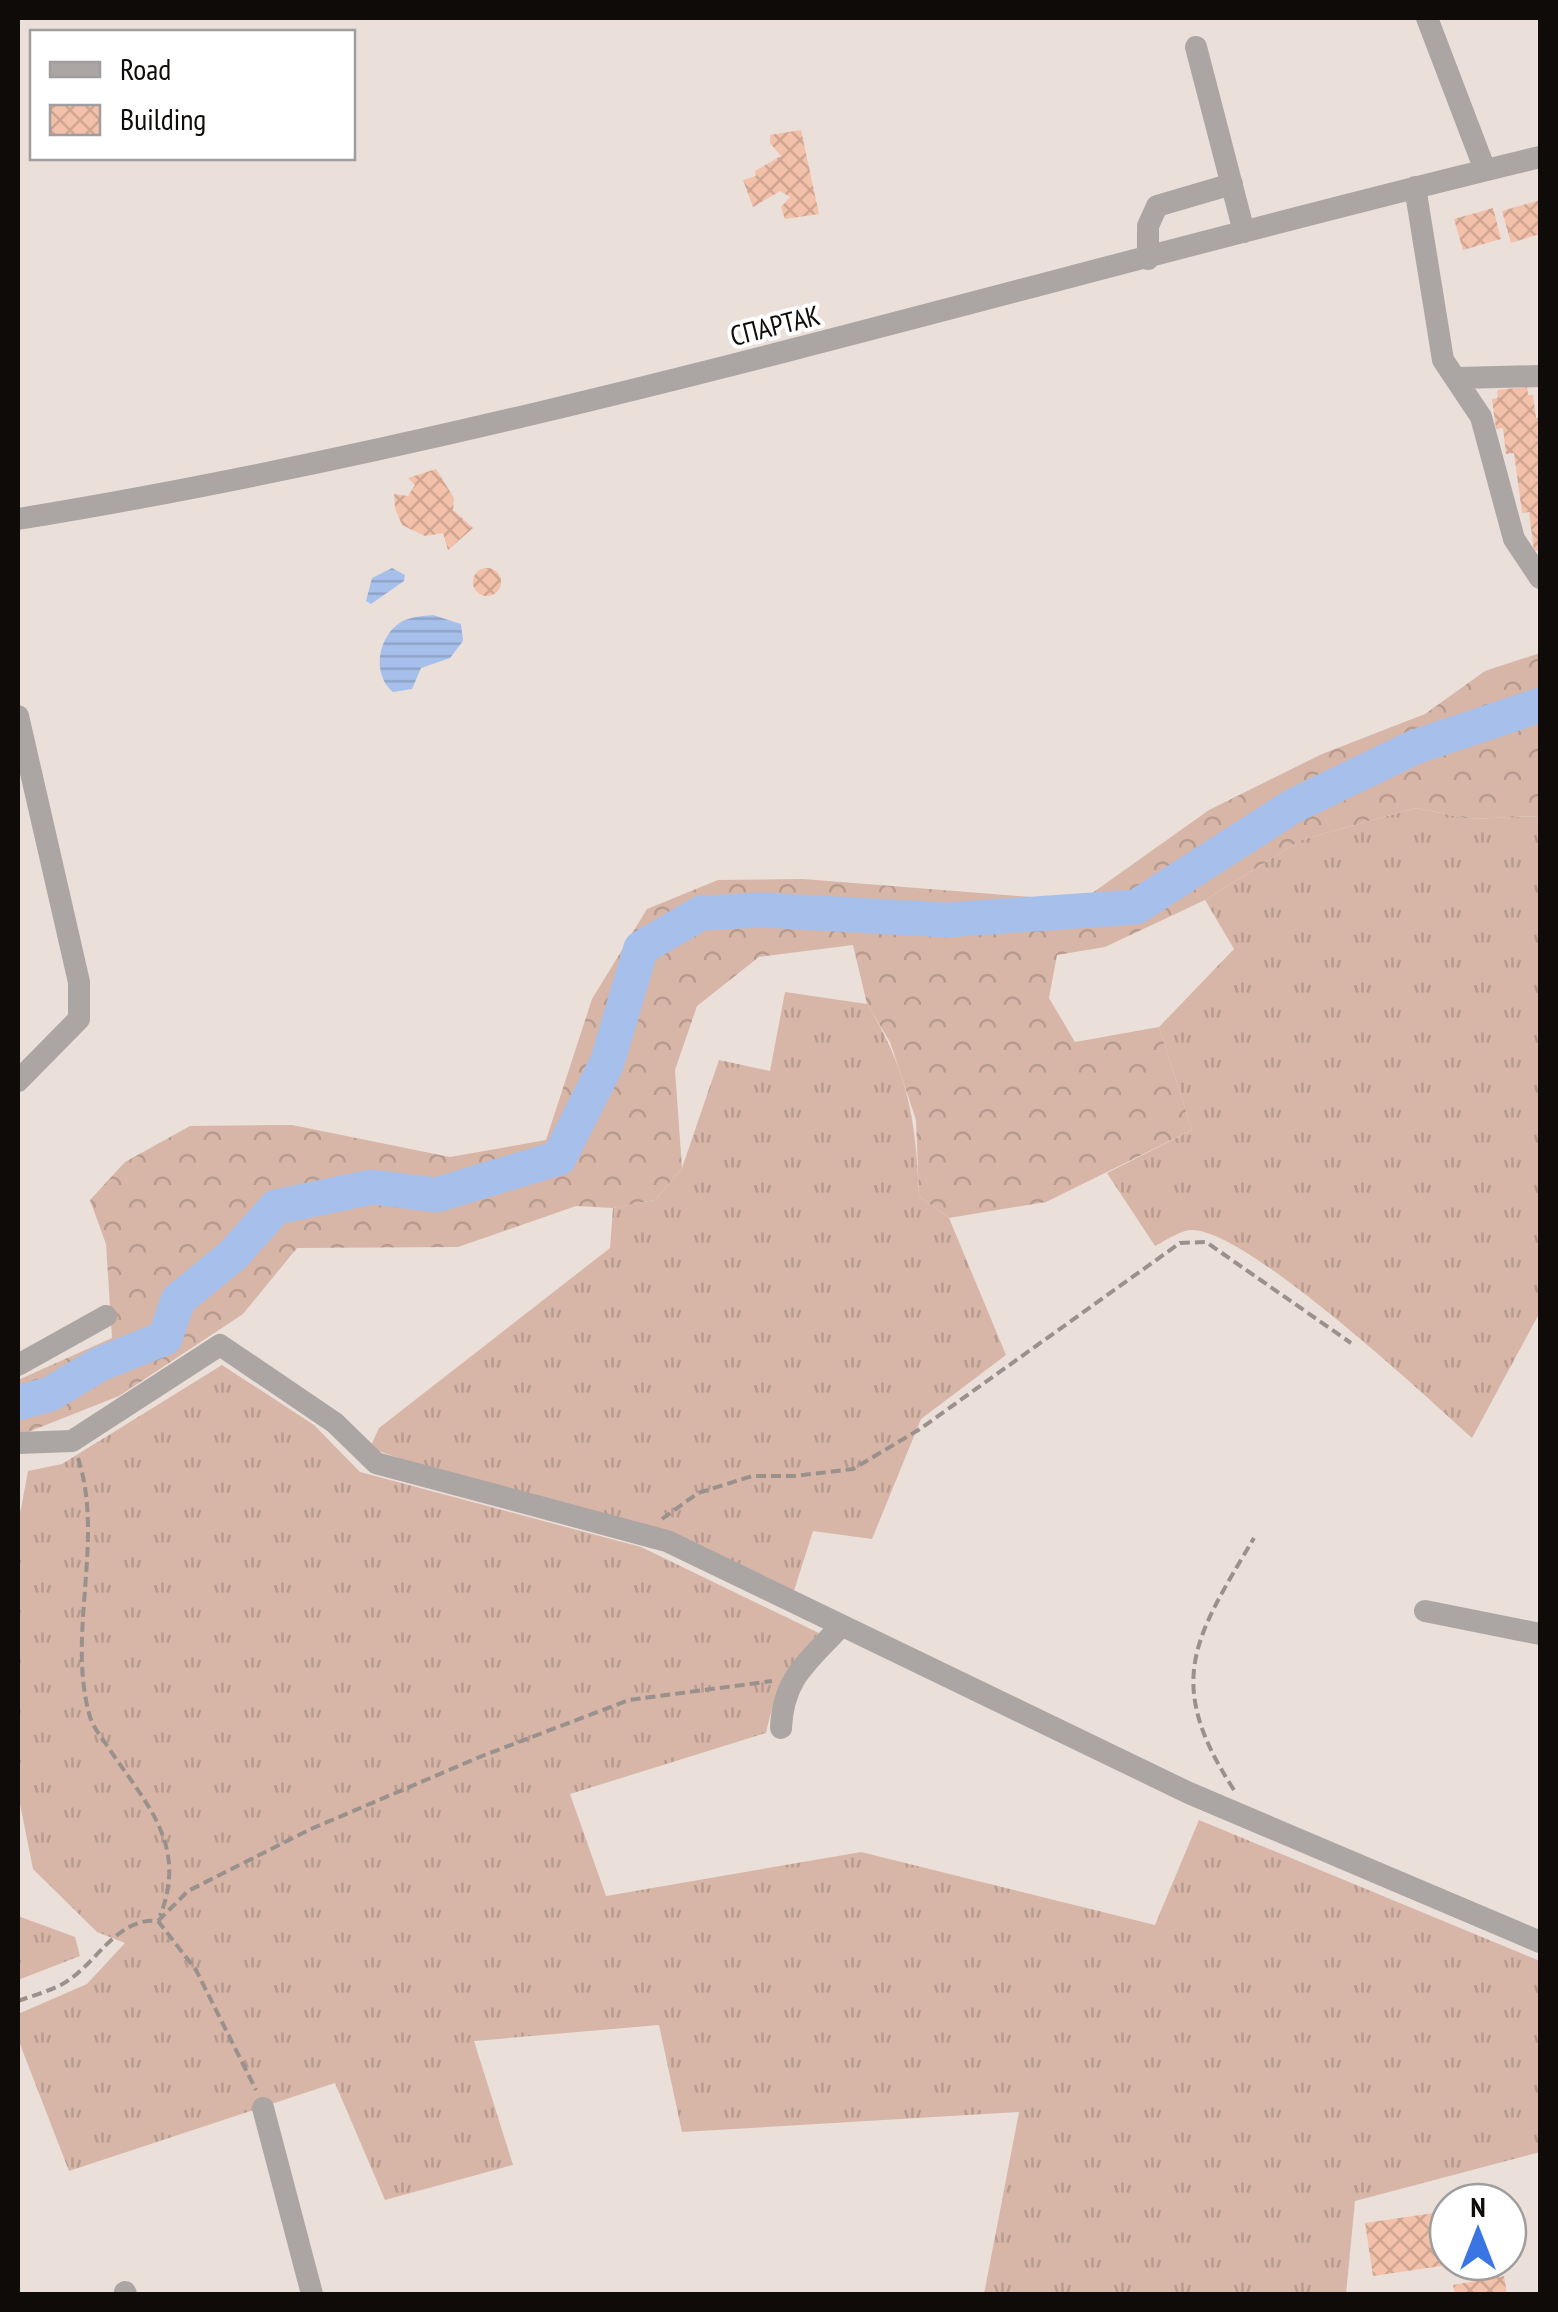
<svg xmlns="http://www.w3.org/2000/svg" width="1558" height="2312" font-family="'PT Sans Narrow',sans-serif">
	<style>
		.grass { fill: url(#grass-tufts) }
		.forest { fill: url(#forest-crowns) }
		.water { fill: url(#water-rules) }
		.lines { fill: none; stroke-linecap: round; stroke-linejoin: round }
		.river { stroke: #a7c0eb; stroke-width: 35 }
		.building { fill: url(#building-cross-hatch) }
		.path { stroke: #9a918d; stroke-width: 4; stroke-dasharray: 10 5; stroke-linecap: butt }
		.minor { stroke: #aba5a3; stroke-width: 22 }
		.labels { text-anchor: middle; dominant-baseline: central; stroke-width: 8; stroke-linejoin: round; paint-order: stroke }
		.street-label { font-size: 28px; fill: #0f0b09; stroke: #fff }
	</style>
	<defs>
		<pattern id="grass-tufts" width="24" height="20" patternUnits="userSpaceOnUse" patternTransform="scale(2.5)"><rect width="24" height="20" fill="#d7b6a8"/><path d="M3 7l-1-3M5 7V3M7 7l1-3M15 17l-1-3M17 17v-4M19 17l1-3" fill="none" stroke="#b79b8f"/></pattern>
		<pattern id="forest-crowns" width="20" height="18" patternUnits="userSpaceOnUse" patternTransform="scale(2.5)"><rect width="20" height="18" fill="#d7b6a8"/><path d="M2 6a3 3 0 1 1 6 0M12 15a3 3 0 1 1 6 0" fill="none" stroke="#b79b8f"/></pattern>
		<pattern id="water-rules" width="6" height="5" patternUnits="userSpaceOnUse" patternTransform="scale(2.5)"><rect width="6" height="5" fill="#a7c0eb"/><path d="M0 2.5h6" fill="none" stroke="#8fa4c8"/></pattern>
		<pattern id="building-cross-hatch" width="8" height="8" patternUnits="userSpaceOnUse" patternTransform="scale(2.5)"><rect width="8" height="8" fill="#f3c0a9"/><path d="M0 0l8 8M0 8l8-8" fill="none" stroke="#cfa490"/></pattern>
	</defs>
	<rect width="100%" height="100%" fill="#ebdfd9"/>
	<path class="grass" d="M1416,808l54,11 70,-3v496l-68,126c-44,-40 -230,-213 -282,-208 -11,1 -25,11 -35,16l-48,-73 85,-43 -33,-103 75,-78 -29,-49 96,-60z
		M785,992l82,12c41,67 49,115 52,192l30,22 57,137 -85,64 -49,120 -59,-8 -20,63 -423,-146 9,-20 231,-180 3,-40 42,-8 27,-32 37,-108 51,11z
		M222,1365l92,60 46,47 281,75 180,87c-36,33 -44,52 -55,99l-196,61 36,102 255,-44 294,73 44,-105 341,141v191l-185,49 -9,93h-362l35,-182 -337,20 -23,-107 -185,16 39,124 -128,35 -50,-117 -266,88 -51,-132v-25l69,-30 38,-41 -28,-11 -64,-63 -15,-75v-269l10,-54 34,-7z
		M18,1916l57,21 5,19 -62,24z"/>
	<path class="forest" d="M1540,653v163l-70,3 -54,-11 -115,32 -96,60 -100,47 -48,8 -8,43 26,44 84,-15 33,103 -146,72 -97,16 -30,-22 -3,-76 -26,-78 -23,-38 -14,-59 -94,12 -62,49 -22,64 7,98 -27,32 -42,8 -37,-2 -118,41 -161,1 -54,66 -124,82 -101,40v-56l94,-42 -6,-94 -16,-44 35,-38 65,-36 102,-1 158,32 96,-17 46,-141 55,-90 71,-29 85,-1 278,22 128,-91 113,-56 103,-40 60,-43z"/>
	<path class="water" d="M392,568l13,7 -1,6 -33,23 -5,-3 6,-23z
		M433,615l28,9 2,17 -13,17 -29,10 -9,21 -19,3c-21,-17 -16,-55 8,-70 9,-5 21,-6 32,-7z"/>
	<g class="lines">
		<path class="river" d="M18,1403l32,-9 50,-30 65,-26 13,-38 55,-45 43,-48 96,-20 64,8 123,-37 48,-95 34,-115 60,-35 61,-3 184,10 190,-13 157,-101 122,-59 125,-42"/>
	</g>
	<path class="building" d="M801,130l18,84 -34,5 -4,-12 9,-10 -10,-6 -27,16 -10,-27 13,-4 -1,-5 26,-15 -11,-13v-8z
		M1540,200v34l-29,9 -9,-32z
		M1493,208l8,31 -38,11 -9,-31z
		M1527,387l1,8h5l3,23h4v132l-6,1 -5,-39 -7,1 -8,-60 -8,1 -3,-26 -7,1 -4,-30 6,-1 -1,-8z
		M436,469l18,29 -1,12 20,18 -25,22 -5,-17 -18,3 -23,-11 -7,-17 -1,-14 14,2 7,-11 -7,-7z
		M473 582a14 14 0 1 1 28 0a14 14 0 1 1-28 0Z
		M1448,2211v54l-75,11 -8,-53z
		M1504,2276l3,18h-52l-2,-9z"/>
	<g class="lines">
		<path class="path" d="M78,1458c27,83 -12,176 12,259 4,12 13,22 20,33 37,55 78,95 50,166
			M662,1519l36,-26 54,-17h42l59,-7 67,-40 260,-186 26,-1 145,101
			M1234,1790c-71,-109 -39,-152 20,-252
			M158,1921l30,-30 123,-62 171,-73 147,-56 143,-19
			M18,2001c16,-6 37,-11 51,-21 29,-20 50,-63 89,-59l38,49 60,120"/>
		<path class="minor" d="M1427,18l58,152
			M1196,47l48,185
			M1415,187l28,173 38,57 33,122 26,39
			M1148,259v-33l9,-20 75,-22
			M1458,378l82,-2
			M18,519c516,-84 1014,-240 1522,-362
			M18,716l61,266v37l-61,62
			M18,1365l88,-49
			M18,1443l54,-2 148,-96 115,78 41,40 291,78 522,252 351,149
			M1425,1611l115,23
			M781,1728c2,-50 27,-66 59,-101
			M263,2108l49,186
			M125,2292l1,2"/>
	</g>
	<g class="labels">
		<g class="street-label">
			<text transform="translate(775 325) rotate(-14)">СПАРТАК</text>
		</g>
	</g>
	<rect width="1558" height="2312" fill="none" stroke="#0f0b09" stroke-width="40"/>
	<rect x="30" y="30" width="325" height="130" fill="#ffffff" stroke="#9f9d9d" stroke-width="2.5"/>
	<rect x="50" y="62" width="50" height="15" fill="#aba5a3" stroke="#9f9d9d" stroke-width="2.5"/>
	<text x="120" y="80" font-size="30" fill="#0f0b09">Road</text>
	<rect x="50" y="105" width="50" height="30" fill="url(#building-cross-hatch)" stroke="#9f9d9d" stroke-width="2.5"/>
	<text x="120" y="130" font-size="30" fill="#0f0b09">Building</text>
	<g transform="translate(1478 2232)"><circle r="48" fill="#ffffff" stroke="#9f9d9d" stroke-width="2.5"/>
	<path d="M0-8L18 38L0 25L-18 38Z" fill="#3a75e4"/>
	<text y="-15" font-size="28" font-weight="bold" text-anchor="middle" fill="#0f0b09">N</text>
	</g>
</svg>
